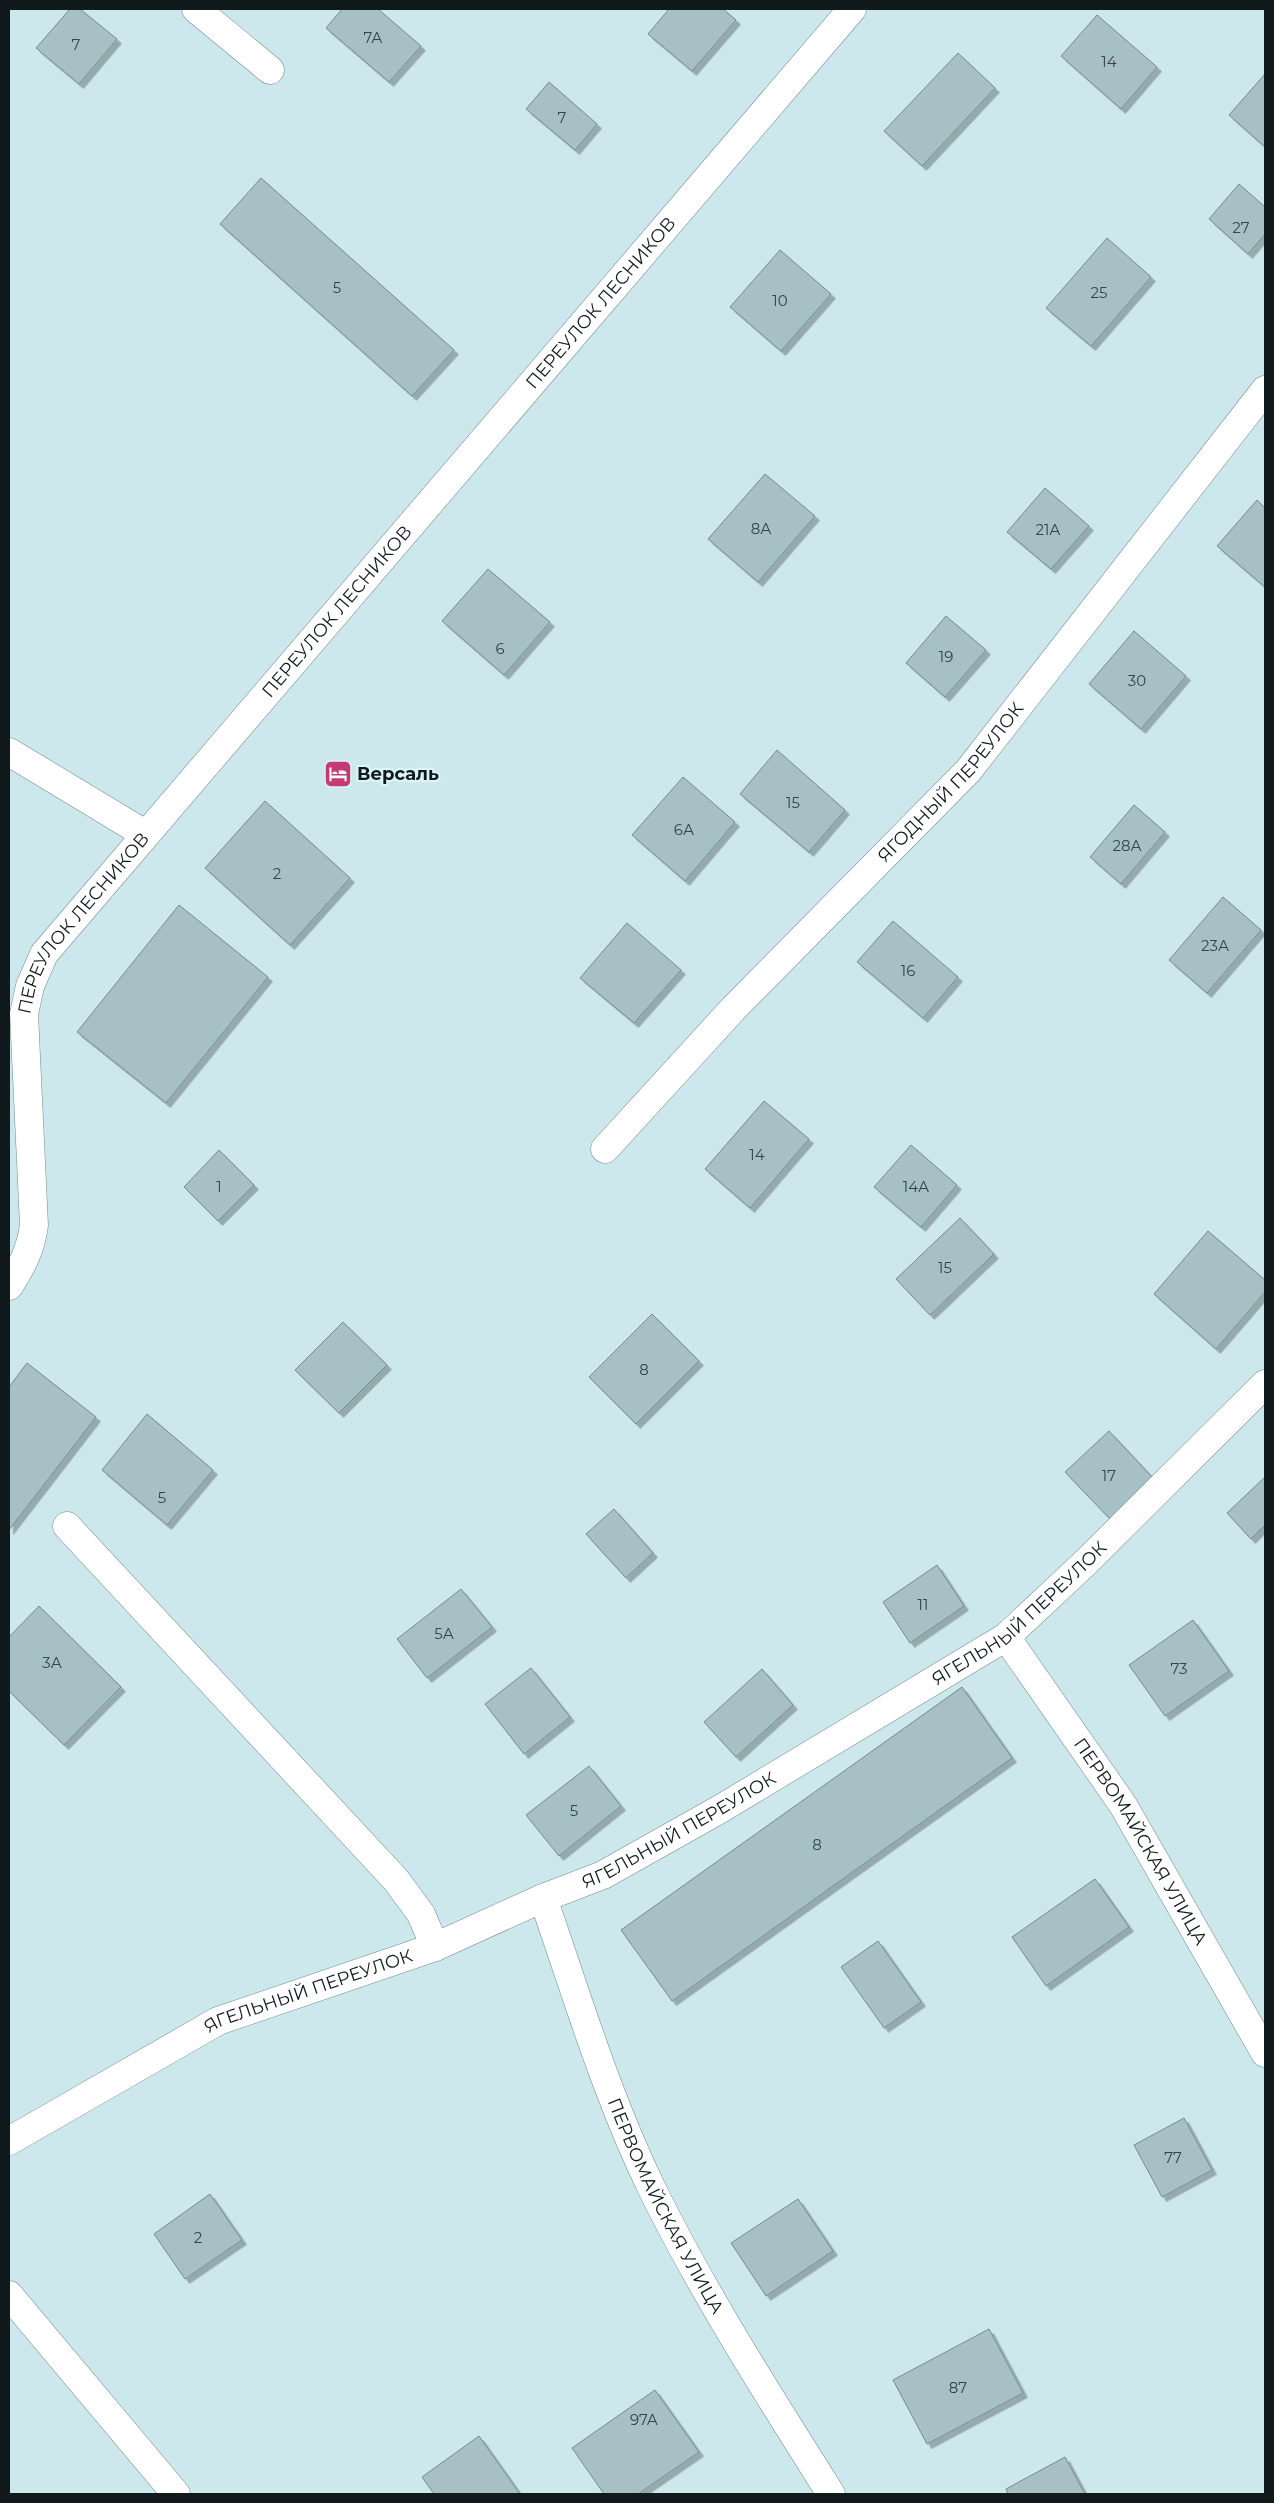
<svg xmlns="http://www.w3.org/2000/svg" width="1274" height="2503" font-family="Montserrat,sans-serif">
	<style>
		.building { fill: #a6c0c5; stroke: #738c90; filter: url(#shadow) }
		.lines { fill: none; stroke-linecap: round; stroke-linejoin: round }
		.minor-casing { stroke: #718a8f; stroke-width: 29 }
		.minor { stroke: #fff; stroke-width: 28 }
		.labels { text-anchor: middle; dominant-baseline: central; stroke-width: 4.5; stroke-linejoin: round; paint-order: stroke }
		.number-label { font-size: 15px; fill: #364446 }
		.street-label { font-size: 18px; fill: #101a1c; stroke: #daf5fa }
		.poi-label { font-size: 18px; font-weight: bold; fill: #101a1c; stroke: #daf5fa; text-anchor: start }
	</style>
	<defs>
		<filter id="shadow"><feDropShadow dx="4.5" dy="4.5" stdDeviation="0" flood-color="#0004"/></filter>
	</defs>
	<rect width="100%" height="100%" fill="#cde8ed"/>
	<path class="building" d="M70,9h10l37,30 -38,45 -43,-36z
		M342,9h36l43,37 -32,36 -63,-54z
		M669,9h54l13,11 -44,51 -44,-37z
		M1097,15l60,52 -36,42 -60,-53z
		M958,53l37,35 -73,78 -38,-35z
		M1265,74v73l-36,-32z
		M549,82l48,42 -22,26 -49,-41z
		M261,178l193,172 -42,46 -192,-172z
		M1239,184l26,23v27l-17,20 -39,-35z
		M1107,238l44,39 -60,69 -45,-38z
		M780,250l51,44 -50,57 -51,-44z
		M765,474l50,42 -57,66 -50,-43z
		M1045,488l44,38 -38,43 -44,-37z
		M1257,500l8,8v79l-48,-41z
		M488,569l62,53 -46,53 -62,-54z
		M946,616l40,34 -41,47 -39,-34z
		M1134,631l52,45 -45,53 -52,-45z
		M777,750l68,60 -36,42 -69,-58z
		M683,777l52,45 -50,59 -53,-46z
		M265,801l85,77 -60,67 -85,-77z
		M1134,805l31,27 -44,52 -31,-27z
		M1223,897l38,33 -54,63 -38,-33z
		M179,905l89,72 -102,126 -89,-71z
		M893,921l65,56 -35,41 -66,-56z
		M627,923l54,47 -47,53 -54,-45z
		M764,1101l45,38 -59,69 -45,-39z
		M911,1145l46,40 -36,42 -47,-40z
		M219,1150l35,35 -36,36 -34,-34z
		M960,1218l34,36 -64,61 -34,-36z
		M1208,1231l57,49v12l-49,57 -62,-55z
		M652,1314l47,47 -63,63 -47,-47z
		M343,1322l44,43 -48,48 -44,-43z
		M27,1363l69,54 -87,113v-143z
		M147,1414l66,56 -46,55 -65,-55z
		M1109,1431l44,47 -43,41 -45,-47z
		M1265,1477v48l-14,14 -24,-26z
		M614,1509l39,44 -27,25 -40,-44z
		M937,1565l27,41 -54,37 -27,-41z
		M461,1589l31,38 -65,51 -30,-39z
		M39,1606l82,81 -57,58 -55,-54v-54z
		M1193,1620l36,51 -64,45 -36,-51z
		M531,1668l39,49 -46,37 -39,-50z
		M762,1669l31,36 -57,52 -32,-35z
		M962,1687l50,71 -340,243 -51,-71z
		M589,1766l32,40 -62,50 -33,-41z
		M1095,1879l34,48 -83,59 -34,-49z
		M878,1941l43,61 -37,26 -43,-61z
		M1184,2118l28,52 -50,27 -28,-52z
		M210,2194l32,46 -57,39 -31,-45z
		M798,2199l35,52 -67,45 -35,-53z
		M989,2329l34,64 -96,51 -34,-64z
		M655,2390l44,62 -61,42h-34l-32,-46z
		M479,2436l41,58h-86l-12,-17z
		M1065,2457l20,37h-77l-2,-5z"/>
	<g class="lines">
		<g class="minor-casing">
			<g id="minor">
				<path d="M196,9l74,61"/>
				<path d="M9,752l136,82"/>
				<path id="s1" d="M605,1149l128,-140 235,-238 297,-381"/>
				<path id="s2" d="M9,1286c13,-20 22,-37 25,-61l-10,-211 6,-28 14,-32 808,-945"/>
				<path d="M67,1526l329,354 25,34 14,33"/>
				<path id="s3" d="M1006,1637l117,168 142,248"/>
				<path id="s4" d="M543,1898c34,98 64,199 110,293 52,105 116,205 178,303"/>
				<path id="s5" d="M9,2141l209,-120 217,-74 108,-49 60,-23 119,-67 284,-171 78,-73 181,-180"/>
				<path d="M9,2295l167,199"/>
			</g>
		</g>
		<use href="#minor" class="minor"/>
	</g>
	<defs>
		<g id="hotel-square" transform="scale(1.4375)"><rect x="-9" y="-9" width="18" height="18" rx="4" fill="#c43a71" stroke="#daf5fa"/><path d="M-6-4.5h1.5V1H6V5H4.5V3h-9V5H-6ZM-4 0a1.8 1.8 0 1 1 3.6 0ZM.5 0V-2.5h3Q6-2.5 6 0Z" fill="#fff"/></g>
	</defs>
	<g fill-rule="evenodd">
		<use href="#hotel-square" x="338" y="774"/>
	</g>
	<g class="labels">
		<g class="number-label">
			<text x="373" y="37">7А</text>
			<text x="76" y="44">7</text>
			<text x="1109" y="61">14</text>
			<text x="562" y="117">7</text>
			<text x="1241" y="227">27</text>
			<text x="337" y="287">5</text>
			<text x="1099" y="292">25</text>
			<text x="780" y="300">10</text>
			<text x="761" y="528">8А</text>
			<text x="1048" y="529">21А</text>
			<text x="500" y="648">6</text>
			<text x="946" y="656">19</text>
			<text x="1137" y="680">30</text>
			<text x="793" y="802">15</text>
			<text x="684" y="829">6А</text>
			<text x="1127" y="845">28А</text>
			<text x="277" y="873">2</text>
			<text x="1215" y="945">23А</text>
			<text x="908" y="970">16</text>
			<text x="757" y="1154">14</text>
			<text x="219" y="1186">1</text>
			<text x="916" y="1186">14А</text>
			<text x="945" y="1267">15</text>
			<text x="644" y="1369">8</text>
			<text x="1109" y="1475">17</text>
			<text x="162" y="1497">5</text>
			<text x="923" y="1604">11</text>
			<text x="444" y="1633">5А</text>
			<text x="52" y="1662">3А</text>
			<text x="1179" y="1668">73</text>
			<text x="574" y="1810">5</text>
			<text x="817" y="1844">8</text>
			<text x="1173" y="2157">77</text>
			<text x="198" y="2237">2</text>
			<text x="958" y="2387">87</text>
			<text x="644" y="2419">97А</text>
		</g>
		<g class="street-label">
			<text stroke="none"><textPath href="#s2" startOffset="1198">ПЕРЕУЛОК ЛЕСНИКОВ</textPath></text>
			<text stroke="none"><textPath href="#s2" startOffset="792">ПЕРЕУЛОК ЛЕСНИКОВ</textPath></text>
			<text stroke="none"><textPath href="#s1" startOffset="504">ЯГОДНЫЙ ПЕРЕУЛОК</textPath></text>
			<text stroke="none"><textPath href="#s2" startOffset="388">ПЕРЕУЛОК ЛЕСНИКОВ</textPath></text>
			<text stroke="none"><textPath href="#s5" startOffset="1146">ЯГЕЛЬНЫЙ ПЕРЕУЛОК</textPath></text>
			<text stroke="none"><textPath href="#s5" startOffset="741">ЯГЕЛЬНЫЙ ПЕРЕУЛОК</textPath></text>
			<text stroke="none"><textPath href="#s3" startOffset="245">ПЕРВОМАЙСКАЯ УЛИЦА</textPath></text>
			<text stroke="none"><textPath href="#s5" startOffset="336">ЯГЕЛЬНЫЙ ПЕРЕУЛОК</textPath></text>
			<text stroke="none"><textPath href="#s4" startOffset="332">ПЕРВОМАЙСКАЯ УЛИЦА</textPath></text>
		</g>
		<g class="poi-label">
			<text x="357" y="774">Версаль</text>
		</g>
	</g>
	<rect width="1274" height="2503" fill="none" stroke="#101a1c" stroke-width="20"/>
</svg>
